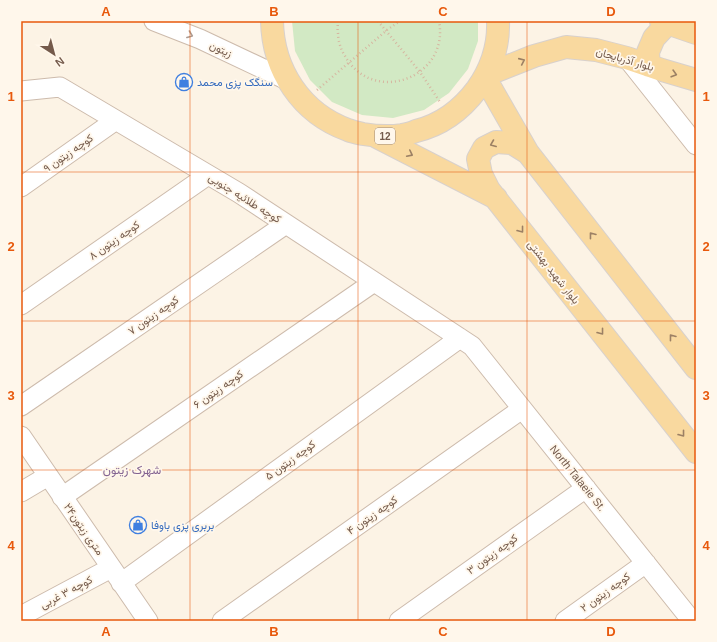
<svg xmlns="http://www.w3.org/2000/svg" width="717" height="642" font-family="Helvetica,Vazirmatn,sans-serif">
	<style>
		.green { fill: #d2e9c4 }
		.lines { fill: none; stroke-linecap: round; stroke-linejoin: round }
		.minor-casing { stroke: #cdbbac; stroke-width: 21 }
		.major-casing { stroke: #d8d1cd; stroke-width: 24 }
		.path { stroke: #d6b6a0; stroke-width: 2.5; stroke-dasharray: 1 3; stroke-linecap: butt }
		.minor { stroke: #fff; stroke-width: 19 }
		.major { stroke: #f9d99f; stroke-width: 22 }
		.oneway { stroke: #ac9c93 }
		.oneway2 { stroke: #9c8064 }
		.grid { fill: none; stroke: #e8590c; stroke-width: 1; stroke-opacity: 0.55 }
		.labels { text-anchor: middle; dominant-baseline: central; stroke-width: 3.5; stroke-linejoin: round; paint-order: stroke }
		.shield { fill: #fff7eb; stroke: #9e897b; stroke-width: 1 }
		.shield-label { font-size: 10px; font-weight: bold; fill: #745a4b }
		.street-label { font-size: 11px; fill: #745a4b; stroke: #fff7eb }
		.shop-label { font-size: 11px; fill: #366cbe; stroke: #fff7eb; text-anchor: start }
		.neighbourhood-label { font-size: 12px; fill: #826291; stroke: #fff7eb }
		.neatline { fill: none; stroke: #e8590c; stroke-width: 1.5 }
		.grid-label { font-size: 13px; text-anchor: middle; font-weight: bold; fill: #e8590c }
	</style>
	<rect width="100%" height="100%" fill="#fcf3e5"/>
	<path class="green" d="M292,21h186v20l-10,28 -19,24 -25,17 -31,8 -31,-3 -30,-13 -22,-22 -15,-29z"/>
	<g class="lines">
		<g class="minor-casing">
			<path id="minor" d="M154,21l46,18 87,41
				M627,58l69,87
				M21,91l39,-4 179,106 233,153 220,275
				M21,187l95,-67
				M21,305l187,-130
				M21,406l265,-182
				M21,436l127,185
				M21,492l27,-16
				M62,497l312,-215
				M121,583l339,-245
				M21,616l90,-48
				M222,621l300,-212
				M399,621l187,-133
				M565,621l81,-58"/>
		</g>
		<g class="major-casing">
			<path id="major" d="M272,21c1,49 29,92 76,109 5,2 10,3 15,4 12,2 26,3 39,1 5,-1 10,-2 14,-4 25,-6 46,-22 61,-42 14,-20 22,-44 21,-68
				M661,21l35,12
				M649,66l-1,-14 6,-14 14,-15
				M486,75l48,-19 32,-9 30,3 31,8 35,12 34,10
				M485,78l43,75 168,215
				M377,137l119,61
				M528,153l-16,-10 -16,-1 -12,6 -6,11 3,15 8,16 207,262"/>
		</g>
		<path class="path" d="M338,21c0,4 -1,8 0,12 0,8 3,17 7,23 28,50 105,22 94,-35
			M378,21l42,51 20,30
			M317,90l70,-60 13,-9"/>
		<use href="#minor" class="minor"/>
		<use href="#major" class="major"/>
	</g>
	<defs><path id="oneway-chevron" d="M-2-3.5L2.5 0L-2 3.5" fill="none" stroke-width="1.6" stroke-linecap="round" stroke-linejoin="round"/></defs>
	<use class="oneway" href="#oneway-chevron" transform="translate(190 35) rotate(21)"/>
	<g class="oneway2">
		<use href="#oneway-chevron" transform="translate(522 61) rotate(-24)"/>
		<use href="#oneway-chevron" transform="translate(674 74) rotate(16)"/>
		<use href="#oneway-chevron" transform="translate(493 144) rotate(158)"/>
		<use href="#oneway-chevron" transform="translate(410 154) rotate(27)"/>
		<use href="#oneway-chevron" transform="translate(521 230) rotate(52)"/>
		<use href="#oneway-chevron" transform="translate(592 235) rotate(-128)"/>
		<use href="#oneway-chevron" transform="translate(601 332) rotate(52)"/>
		<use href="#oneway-chevron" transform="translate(672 337) rotate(-128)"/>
		<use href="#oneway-chevron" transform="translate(682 434) rotate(52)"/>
	</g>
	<path class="grid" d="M190,21v600M358,21v600M527,21v600M21,172h675M21,321h675M21,470h675"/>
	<defs>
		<g id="shop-ring" transform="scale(0.9)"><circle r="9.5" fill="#fff7eb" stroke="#3f7fe0" stroke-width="1.5"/><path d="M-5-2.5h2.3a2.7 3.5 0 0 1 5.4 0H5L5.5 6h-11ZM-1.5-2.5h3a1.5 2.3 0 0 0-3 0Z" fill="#3f7fe0"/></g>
	</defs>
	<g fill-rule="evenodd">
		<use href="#shop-ring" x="184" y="82"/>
		<use href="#shop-ring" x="138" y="525"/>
	</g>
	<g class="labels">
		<rect class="shield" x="375" y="128" width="20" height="16" rx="3"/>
		<g class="shield-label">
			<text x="385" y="136">12</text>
		</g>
		<g class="street-label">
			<text transform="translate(221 49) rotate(25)">زيتون</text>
			<text transform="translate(625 59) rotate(16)">بلوار آذربایجان</text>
			<text transform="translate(68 153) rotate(-35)">کوچه زیتون ۹</text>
			<text transform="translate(245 198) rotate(32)">کوچه طلائیه جنوبی</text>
			<text transform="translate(114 240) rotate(-35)">کوچه زیتون ۸</text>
			<text transform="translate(554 272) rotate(52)">بلوار شهید بهشتی</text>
			<text transform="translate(153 315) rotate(-35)">کوچه زیتون ۷</text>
			<text transform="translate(218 389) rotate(-35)">کوچه زیتون ۶</text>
			<text transform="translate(290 460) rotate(-36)">کوچه زیتون ۵</text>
			<text transform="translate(578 478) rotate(51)">North Talaeie St.</text>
			<text transform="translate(372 515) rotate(-35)">کوچه زیتون ۴</text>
			<text transform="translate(84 529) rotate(55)">۲۴متری زیتون</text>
			<text transform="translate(492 554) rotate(-36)">کوچه زیتون ۳</text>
			<text transform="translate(66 592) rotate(-28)">کوچه ۳ غربی</text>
			<text transform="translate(605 592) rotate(-36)">کوچه زیتون ۲</text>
		</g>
		<g class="shop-label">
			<text x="197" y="82">سنگک پزی محمد</text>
			<text x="151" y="525">بربری پزی باوفا</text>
		</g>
		<g class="neighbourhood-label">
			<text x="132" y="470">شهرک زیتون</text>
		</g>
	</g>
	<rect width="717" height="642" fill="none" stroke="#fff7eb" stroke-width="44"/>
	<g transform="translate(54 54) rotate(144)" stroke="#fff7eb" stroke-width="3" paint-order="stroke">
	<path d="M0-3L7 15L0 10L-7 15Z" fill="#745a4b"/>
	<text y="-6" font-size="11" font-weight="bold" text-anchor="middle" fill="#745a4b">N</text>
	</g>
	<rect x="22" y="22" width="673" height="598" class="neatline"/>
	<g class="grid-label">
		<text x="106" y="16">A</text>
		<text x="274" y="16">B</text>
		<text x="443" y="16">C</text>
		<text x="611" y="16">D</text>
		<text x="11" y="101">1</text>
		<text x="706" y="101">1</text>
		<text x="11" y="251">2</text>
		<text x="706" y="251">2</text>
		<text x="11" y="400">3</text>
		<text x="706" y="400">3</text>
		<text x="11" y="550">4</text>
		<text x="706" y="550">4</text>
		<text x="106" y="636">A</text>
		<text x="274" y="636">B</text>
		<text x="443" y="636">C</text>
		<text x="611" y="636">D</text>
	</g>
</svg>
